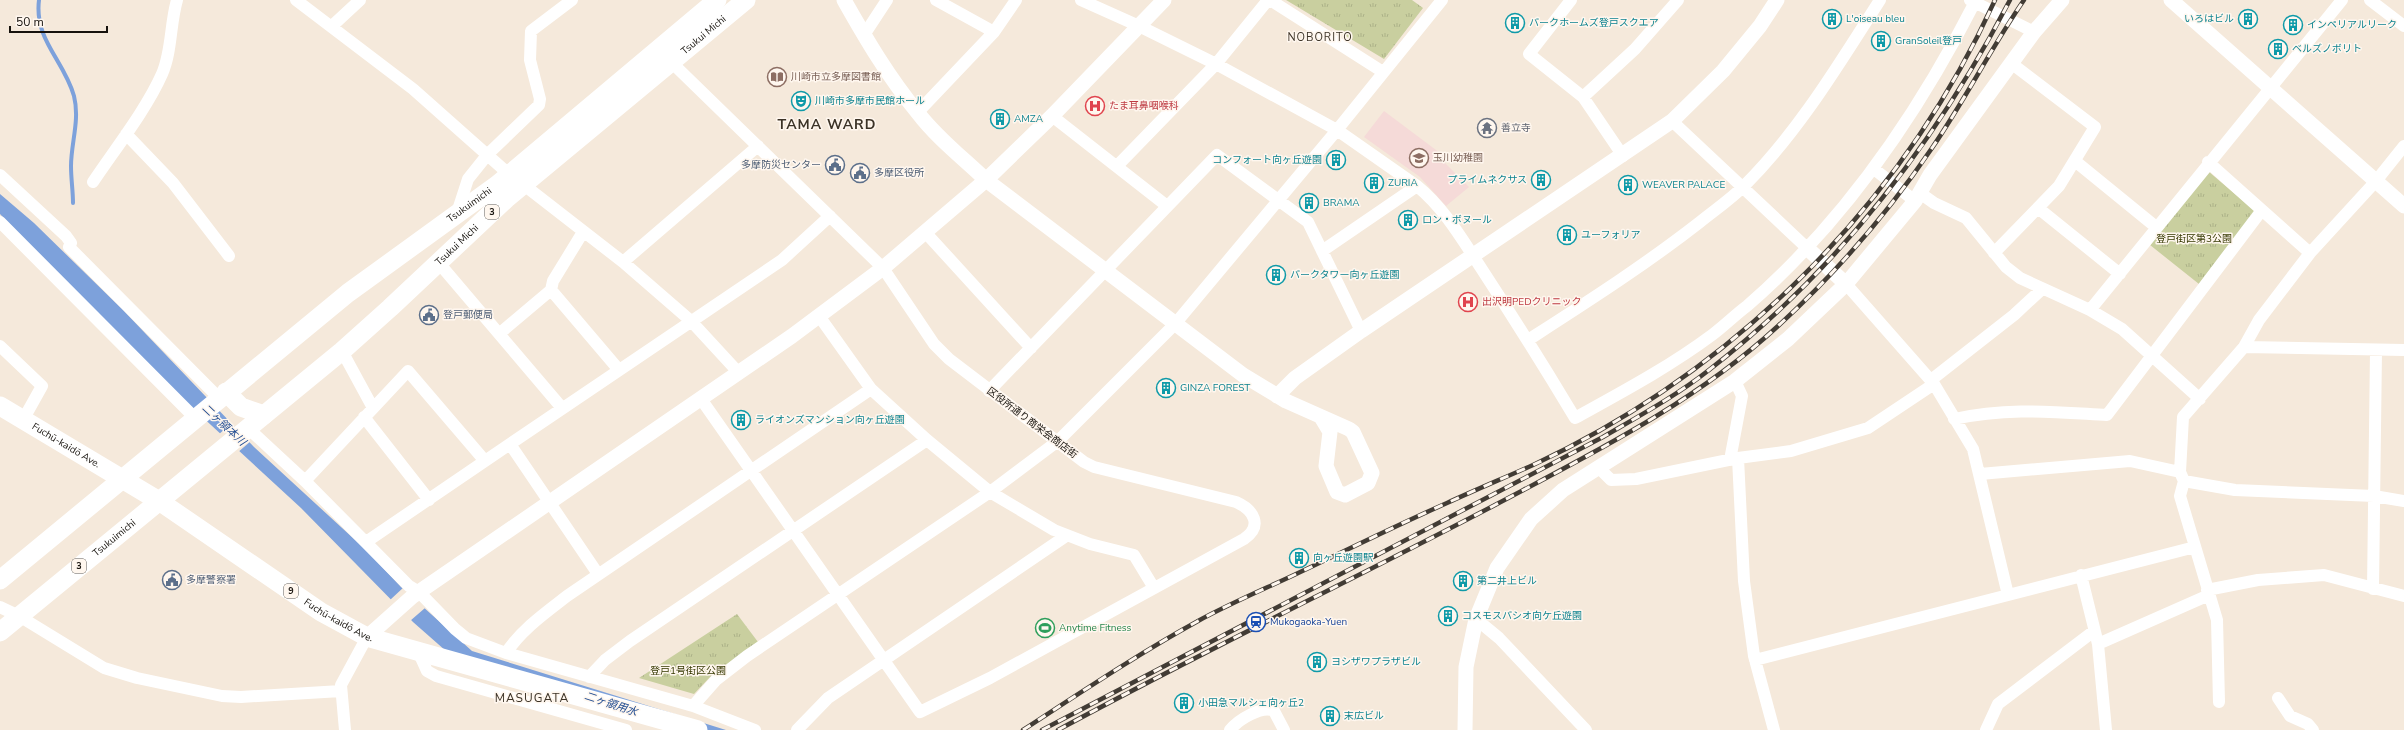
<svg xmlns="http://www.w3.org/2000/svg" width="2404" height="730" font-family="'Nunito Sans','Noto Sans JP',sans-serif">
	<style>
		.education { fill: #f5dad8 }
		.grass { fill: url(#grass-tufts) }
		.water { fill: #7da1db }
		.pier { fill: #f5e9db }
		.lines { fill: none; stroke-linecap: round; stroke-linejoin: round }
		.stream { stroke: #7da1db; stroke-width: 4 }
		.minor { stroke: #fff; stroke-width: 12 }
		.tertiary { stroke: #fff; stroke-width: 15 }
		.primary { stroke: #fff; stroke-width: 19 }
		.rail-casing { stroke: #423c35; stroke-width: 4.5 }
		.rail { stroke: #fff7ef; stroke-width: 3; stroke-dasharray: 9; stroke-linecap: butt }
		.labels { text-anchor: middle; dominant-baseline: central; stroke-width: 3; stroke-linejoin: round; paint-order: stroke }
		.shield { fill: #fff7ef; stroke: #5c5751; stroke-width: 1 }
		.shield-label { font-size: 9px; font-weight: bold; fill: #16120d }
		.culture-label { font-size: 10px; fill: #0d838f; stroke: #fff7ef; text-anchor: start }
		.street-label { font-size: 10px; fill: #16120d; stroke: #fff7ef }
		.education-label { font-size: 10px; fill: #785e54; stroke: #fff7ef; text-anchor: start }
		.health-label { font-size: 10px; fill: #be3a42; stroke: #fff7ef; text-anchor: start }
		.worship-label { font-size: 10px; fill: #5b616d; stroke: #fff7ef; text-anchor: start }
		.service-label { font-size: 10px; fill: #4e5e75; stroke: #fff7ef; text-anchor: start }
		.park-label { font-size: 10px; fill: #353800; stroke: #fff7ef }
		.transit-label { font-size: 10px; fill: #164399; stroke: #fff7ef; text-anchor: start }
		.leisure-label { font-size: 10px; fill: #27864d; stroke: #fff7ef; text-anchor: start }
		.neighbourhood-label { font-size: 11px; letter-spacing: 1px; fill: #3c3327; stroke: #fff7ef }
		.water-label { font-size: 11px; font-style: italic; fill: #214c91; stroke: #fff7ef }
		.quarter-label { font-size: 12px; letter-spacing: 1px; fill: #3c3327; stroke: #fff7ef }
		.district-label { font-size: 14px; font-weight: bold; letter-spacing: 1px; fill: #3c3327; stroke: #fff7ef }
	</style>
	<defs>
		<pattern id="grass-tufts" width="24" height="20" patternUnits="userSpaceOnUse"><rect width="24" height="20" fill="#c9cf9f"/><path d="M3 7l-1-3M5 7V3M7 7l1-3M15 17l-1-3M17 17v-4M19 17l1-3" fill="none" stroke="#acb188"/></pattern>
	</defs>
	<rect width="100%" height="100%" fill="#f5e9db"/>
	<path class="education" d="M1384,111l60,45 -1,5 26,26 -23,19 -26,-29 -56,-40z"/>
	<path class="grass" d="M1286,0h126l11,8 -39,51z
		M2208,171l47,40 -56,73 -49,-39z
		M737,614l21,28 -47,34 -17,18 -55,-16z"/>
	<path class="water" d="M0,194l34,29 89,87 131,137 112,103 35,37 71,64 254,79h-58l-197,-57 -58,-51 -112,-114 -154,-142 -147,-152z"/>
	<path class="pier" d="M233,422l18,19 -14,12 -19,-18z
		M404,587l21,21 -15,13 -20,-21z"/>
	<g class="lines">
		<path class="stream" d="M39,0c-5,40 25,60 35,96 6,24 -3,47 -3,70 0,13 2,25 2,37"/>
		<path class="minor" d="M296,0l117,89 89,79 121,94 68,59 47,51
			M936,0l58,32
			M1081,0l58,26 77,38 121,66 80,56c27,22 45,53 64,82 32,49 64,100 94,150 47,-26 94,-51 137,-83 12,-9 23,-20 35,-29 97,-84 171,-192 229,-306
			M1270,0l113,72
			M1571,0l-42,54 54,43 40,59
			M1970,0l64,32
			M2370,0l34,26
			M332,26l28,-26
			M864,35l23,-35
			M666,57l217,211 51,76 15,15 135,103 10,5 142,35c18,8 27,24 8,37l-254,139 -70,34 -219,-313
			M1583,97l52,-48 43,-49
			M917,113l77,-81 22,-32
			M1052,116l115,90
			M1672,121l135,127
			M126,134l47,49 56,73
			M2075,161l81,66
			M2208,162l102,91
			M1117,166l99,-102 52,-64
			M1874,169l41,32
			M0,175l66,61 5,7 -2,4 150,151
			M93,182c22,-33 53,-72 69,-108 10,-23 8,-50 15,-74
			M1920,193l14,10 32,15 40,49 14,11 70,32 32,19 78,70
			M2038,208l82,66
			M457,213l11,-34 20,-25 51,-49 1,-6 -10,-39 1,-29 41,-31
			M0,222l195,196
			M925,232l106,116
			M1322,251l95,-65
			M1994,253l65,-67 36,-59 -84,-64
			M438,262l124,146
			M623,262l135,-116
			M1846,284l88,100 39,65 35,146
			M551,290l68,80
			M2090,310l252,-310
			M819,316l52,73 56,51 63,52 64,38 36,14 44,11 20,33
			M500,333l51,-43 2,-9 30,-49
			M1528,340c59,-38 117,-75 172,-118 15,-12 31,-23 45,-37 54,-54 94,-121 135,-185
			M0,346l42,40 -19,34
			M2244,347l160,3
			M342,351l31,57
			M1931,380l83,-65 28,-26
			M989,391l228,-236 91,67 53,109
			M364,417l65,83
			M1954,419c54,-12 99,-7 153,-4l155,-205
			M248,428l57,53 104,105 10,6 36,37 11,9 40,15 187,53 62,24
			M510,444l272,-184 48,-44
			M1738,458l6,123 10,75 20,74
			M1730,460l12,-64 -7,-15
			M1599,468l12,12 25,-1 102,-21 53,-7 77,-23 66,-44
			M1980,474l150,-13 50,11
			M305,481l103,-110 77,90
			M2184,481l51,9 139,6 30,5
			M366,542l144,-98 88,130
			M2081,575l17,69 8,86
			M2373,589l3,-239
			M2207,590l51,-10 66,-5 80,21
			M0,607l19,9 85,52 33,10 85,18 19,1 100,-6
			M1476,619l23,19 87,92
			M2098,644l111,-49
			M418,651l9,20 9,5 190,54
			M506,653c15,-23 39,-40 61,-57l304,-207
			M1755,660l440,-113
			M589,677l16,-17 25,-19 297,-201
			M2278,698l12,18 18,8 5,6
			M2219,702l-2,-82 -37,-124 4,-15 -4,-9 3,-55 61,-70 15,-27 51,-67 66,-72 28,-35
			M693,706l23,-26 31,-24 243,-164 68,-51 117,-117 162,-194 105,-130
			M345,730l-4,-45 26,-48
			M797,730l31,-32 238,-162
			M1230,730c8,-10 32,-25 44,-19l10,19
			M1986,730l12,-26 96,-73"/>
		<path class="tertiary" d="M844,0c22,39 45,78 74,113 19,25 45,45 68,67l257,195 43,26 63,28 4,3 19,41 -4,10 -23,12 -8,-3 -11,-26 4,-34 -9,-15
			M2171,0l233,206
			M1807,248l39,36
			M1277,396l18,-18 66,-47 311,-210 51,-50 37,-45 17,-26
			M367,637l46,-41 379,-260 91,-68 103,-88 66,-64 112,-116
			M1465,730l1,-63 10,-48 21,-51 34,-49 32,-29 172,-109 53,-42 58,-55 69,-83 15,-26 104,-143 28,-32"/>
		<g class="primary">
			<path d="M226,392l15,15 23,8"/>
			<path id="s1" d="M0,406l159,95 162,111 46,25 331,93"/>
			<path id="s2" d="M0,580l348,-287 149,-108 220,-185"/>
			<path id="s3" d="M0,632l342,-281 48,-43 116,-109 240,-199"/>
		</g>
		<g class="rail-casing">
			<path id="rail" d="M1023,730c57,-37 115,-76 175,-109 31,-17 64,-31 96,-46 51,-24 101,-49 153,-72 28,-13 57,-25 86,-38 203,-95 369,-261 462,-465
				M1042,730l561,-293c36,-21 73,-41 106,-67 129,-100 226,-226 301,-370
				M1058,730c144,-78 292,-149 437,-225 98,-52 201,-103 283,-179 58,-53 110,-113 154,-178 33,-48 59,-100 92,-148"/>
		</g>
		<use href="#rail" class="rail"/>
	</g>
	<defs>
		<g id="building-ring" transform="scale(1)"><circle r="9.5" fill="#fff7ef" stroke="#0f9aa8" stroke-width="1.5"/><path d="M-4-6H4V6H1V3H-1V6H-4ZM-2.5-4.3h1.7v1.8h-1.7ZM.8-4.3h1.7v1.8H.8ZM-2.5-1h1.7V.8h-1.7ZM.8-1h1.7V.8H.8Z" fill="#0f9aa8"/></g>
		<g id="library-ring" transform="scale(1)"><circle r="9.5" fill="#fff7ef" stroke="#8d6e63" stroke-width="1.5"/><path d="M-6-4Q-3-5.5-.7-3.5V5Q-3 3-6 4ZM6-4Q3-5.5 .7-3.5V5Q3 3 6 4Z" fill="#8d6e63"/></g>
		<g id="theatre-ring" transform="scale(1)"><circle r="9.5" fill="#fff7ef" stroke="#0f9aa8" stroke-width="1.5"/><path d="M-5-5.5Q0-4 5-5.5V0Q5 5 0 6Q-5 5-5 0ZM-3.3-2.5H-1v1.5H-3.3ZM1-2.5H3.3v1.5H1ZM-2.8 1Q0 5.5 2.8 1Z" fill="#0f9aa8"/></g>
		<g id="hospital-ring" transform="scale(1)"><circle r="9.5" fill="#fff7ef" stroke="#e0444e" stroke-width="1.5"/><path d="M-5-5h3v3.5h4V-5h3V5h-3V1.5h-4V5h-3Z" fill="#e0444e"/></g>
		<g id="temple-ring" transform="scale(1)"><circle r="9.5" fill="#fff7ef" stroke="#6b7280" stroke-width="1.5"/><path d="M0-6L5-2H3V0L6.5 2.5H4V6H1.5V3h-3V6H-4V2.5H-6.5L-3 0V-2H-5Z" fill="#6b7280"/></g>
		<g id="school-ring" transform="scale(1)"><circle r="9.5" fill="#fff7ef" stroke="#8d6e63" stroke-width="1.5"/><path d="M0-5L7-2L0 1L-7-2ZM-4 1L0 2.5L4 1V4Q0 6-4 4Z" fill="#8d6e63"/></g>
		<g id="civic-ring" transform="scale(1)"><circle r="9.5" fill="#fff7ef" stroke="#5c6f8a" stroke-width="1.5"/><path d="M-.6-6.5H3V-4.5H.6V-3L4-1V1h2V6H-6V1h2V-1L-.6-3ZM-1.2 2.5V6h2.4V2.5Z" fill="#5c6f8a"/></g>
		<g id="station-ring" transform="scale(1)"><circle r="9.5" fill="#fff7ef" stroke="#1a4fb4" stroke-width="1.5"/><path d="M-3-6H3Q5-6 5-4V2Q5 4 3 4L4.5 6H3L1.5 4h-3L-3 6H-4.5L-3 4Q-5 4-5 2V-4Q-5-6-3-6ZM-3.5-4v3h7v-3ZM-3.5 1v1.5H-2V1ZM2 1v1.5H3.5V1Z" fill="#1a4fb4"/></g>
		<g id="stadium-ring" transform="scale(1)"><circle r="9.5" fill="#fff7ef" stroke="#2e9e5b" stroke-width="1.5"/><path d="M0-5a6.5 5 0 1 0 0 10a6.5 5 0 1 0 0-10ZM-3.5-1.8h7v3.6h-7Z" fill="#2e9e5b"/></g>
	</defs>
	<g fill-rule="evenodd">
		<use href="#building-ring" x="1832" y="19"/>
		<use href="#building-ring" x="2248" y="19"/>
		<use href="#building-ring" x="1515" y="23"/>
		<use href="#building-ring" x="2293" y="25"/>
		<use href="#building-ring" x="1881" y="41"/>
		<use href="#building-ring" x="2278" y="49"/>
		<use href="#library-ring" x="777" y="77"/>
		<use href="#theatre-ring" x="801" y="101"/>
		<use href="#hospital-ring" x="1095" y="106"/>
		<use href="#building-ring" x="1000" y="119"/>
		<use href="#temple-ring" x="1487" y="128"/>
		<use href="#school-ring" x="1419" y="158"/>
		<use href="#building-ring" x="1336" y="160"/>
		<use href="#civic-ring" x="835" y="165"/>
		<use href="#civic-ring" x="860" y="173"/>
		<use href="#building-ring" x="1541" y="180"/>
		<use href="#building-ring" x="1374" y="183"/>
		<use href="#building-ring" x="1628" y="185"/>
		<use href="#building-ring" x="1309" y="203"/>
		<use href="#building-ring" x="1408" y="220"/>
		<use href="#building-ring" x="1567" y="235"/>
		<use href="#building-ring" x="1276" y="275"/>
		<use href="#hospital-ring" x="1468" y="302"/>
		<use href="#civic-ring" x="429" y="315"/>
		<use href="#building-ring" x="1166" y="388"/>
		<use href="#building-ring" x="741" y="420"/>
		<use href="#building-ring" x="1299" y="558"/>
		<use href="#civic-ring" x="172" y="580"/>
		<use href="#building-ring" x="1463" y="581"/>
		<use href="#building-ring" x="1448" y="616"/>
		<use href="#station-ring" x="1256" y="622"/>
		<use href="#stadium-ring" x="1045" y="628"/>
		<use href="#building-ring" x="1317" y="662"/>
		<use href="#building-ring" x="1184" y="703"/>
		<use href="#building-ring" x="1330" y="716"/>
	</g>
	<g class="labels">
		<g class="shield">
			<rect x="485" y="205" width="14" height="14" rx="3"/>
			<rect x="72" y="559" width="14" height="14" rx="3"/>
			<rect x="284" y="584" width="14" height="14" rx="3"/>
		</g>
		<g class="shield-label">
			<text x="492" y="212">3</text>
			<text x="79" y="566">3</text>
			<text x="291" y="591">9</text>
		</g>
		<g class="culture-label">
			<text x="1846" y="19">L'oiseau bleu</text>
			<text x="2234" y="19" text-anchor="end">いろはビル</text>
			<text x="1529" y="23">パークホームズ登戸スクエア</text>
			<text x="2307" y="25">インペリアルリーク</text>
			<text x="1895" y="41">GranSoleil登戸</text>
			<text x="2292" y="49">ベルズノボリト</text>
			<text x="815" y="101">川崎市多摩市民館ホール</text>
			<text x="1014" y="119">AMZA</text>
			<text x="1322" y="160" text-anchor="end">コンフォート向ヶ丘遊園</text>
			<text x="1527" y="180" text-anchor="end">プライムネクサス</text>
			<text x="1388" y="183">ZURIA</text>
			<text x="1642" y="185">WEAVER PALACE</text>
			<text x="1323" y="203">BRAMA</text>
			<text x="1422" y="220">ロン・ボヌール</text>
			<text x="1581" y="235">ユーフォリア</text>
			<text x="1290" y="275">パークタワー向ヶ丘遊園</text>
			<text x="1180" y="388">GINZA FOREST</text>
			<text x="755" y="420">ライオンズマンション向ヶ丘遊園</text>
			<text x="1313" y="558">向ヶ丘遊園駅</text>
			<text x="1477" y="581">第二井上ビル</text>
			<text x="1462" y="616">コスモスパシオ向ケ丘遊園</text>
			<text x="1331" y="662">ヨシザワプラザビル</text>
			<text x="1198" y="703">小田急マルシェ向ヶ丘2</text>
			<text x="1344" y="716">末広ビル</text>
		</g>
		<g class="street-label">
			<text stroke="none"><textPath href="#s3" startOffset="923">Tsukui Michi</textPath></text>
			<text stroke="none"><textPath href="#s2" startOffset="601">Tsukuimichi</textPath></text>
			<text stroke="none"><textPath href="#s3" startOffset="599">Tsukui Michi</textPath></text>
			<text transform="translate(1032 423) rotate(37)">区役所通り商栄会商店街</text>
			<text stroke="none"><textPath href="#s1" startOffset="77">Fuchū-kaidō Ave.</textPath></text>
			<text stroke="none"><textPath href="#s3" startOffset="148">Tsukuimichi</textPath></text>
			<text stroke="none"><textPath href="#s1" startOffset="401">Fuchū-kaidō Ave.</textPath></text>
		</g>
		<g class="education-label">
			<text x="791" y="77">川崎市立多摩図書館</text>
			<text x="1433" y="158">玉川幼稚園</text>
		</g>
		<g class="health-label">
			<text x="1109" y="106">たま耳鼻咽喉科</text>
			<text x="1482" y="302">出沢明PEDクリニック</text>
		</g>
		<g class="worship-label">
			<text x="1501" y="128">善立寺</text>
		</g>
		<g class="service-label">
			<text x="821" y="165" text-anchor="end">多摩防災センター</text>
			<text x="874" y="173">多摩区役所</text>
			<text x="443" y="315">登戸郵便局</text>
			<text x="186" y="580">多摩警察署</text>
		</g>
		<g class="park-label">
			<text x="2194" y="239">登戸街区第3公園</text>
			<text x="688" y="671">登戸1号街区公園</text>
		</g>
		<g class="transit-label">
			<text x="1270" y="622">Mukogaoka-Yuen</text>
		</g>
		<g class="leisure-label">
			<text x="1059" y="628">Anytime Fitness</text>
		</g>
		<g class="neighbourhood-label">
			<text x="1320" y="37">NOBORITO</text>
		</g>
		<g class="water-label">
			<text transform="translate(224 425) rotate(43)">二ヶ領本川</text>
			<text transform="translate(611 704) rotate(18)">二ヶ領用水</text>
		</g>
		<g class="quarter-label">
			<text x="532" y="698">MASUGATA</text>
		</g>
		<g class="district-label">
			<text x="827" y="124">TAMA WARD</text>
		</g>
	</g>
	<path d="M10 26v6h97v-6" fill="none" stroke="#16120d" stroke-width="2"/>
	<text x="16" y="26" font-size="12" fill="#16120d" stroke="#fff7ef" stroke-width="3" paint-order="stroke">50 m</text>
</svg>
